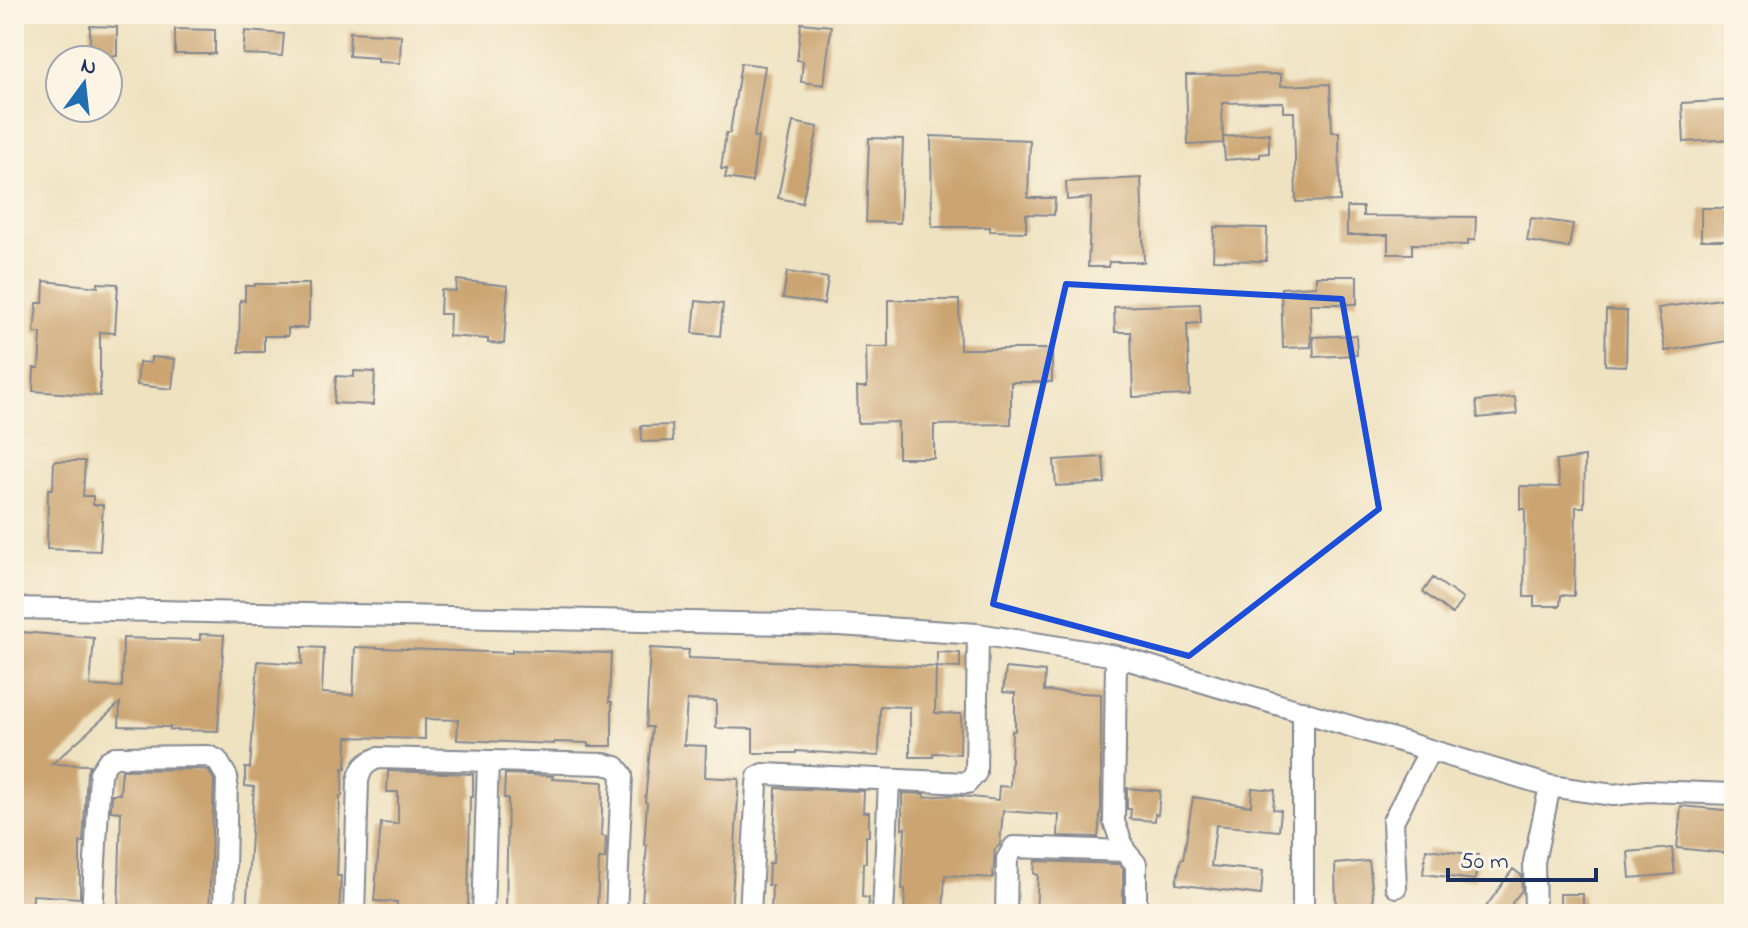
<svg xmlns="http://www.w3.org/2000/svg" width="1748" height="928" font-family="'Indie Flower',sans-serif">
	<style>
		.building { fill: #cba471 }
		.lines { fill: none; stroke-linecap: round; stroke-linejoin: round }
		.minor-casing { stroke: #858890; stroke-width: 24 }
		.minor { stroke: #fff; stroke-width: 20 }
		.marked { fill: none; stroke: #1d4ed8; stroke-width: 6; stroke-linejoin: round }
	</style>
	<rect width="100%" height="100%" fill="#fcf5e5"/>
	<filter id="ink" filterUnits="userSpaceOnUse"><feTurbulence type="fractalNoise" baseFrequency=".0125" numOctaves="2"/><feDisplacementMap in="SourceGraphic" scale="16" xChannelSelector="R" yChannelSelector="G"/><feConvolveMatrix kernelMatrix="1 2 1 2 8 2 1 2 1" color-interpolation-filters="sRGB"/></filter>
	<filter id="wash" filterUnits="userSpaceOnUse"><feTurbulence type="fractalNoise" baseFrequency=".006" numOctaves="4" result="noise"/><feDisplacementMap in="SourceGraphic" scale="32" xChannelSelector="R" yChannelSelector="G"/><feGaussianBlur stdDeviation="1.8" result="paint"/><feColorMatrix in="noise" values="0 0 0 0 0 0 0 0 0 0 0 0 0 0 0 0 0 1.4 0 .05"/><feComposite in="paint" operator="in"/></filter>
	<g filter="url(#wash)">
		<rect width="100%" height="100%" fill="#efe2c1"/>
		<g id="blocks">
			<path class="building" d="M801,23l30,3 -7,59 -23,-3 2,-21 -6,-1z
				M90,26l27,1v29h-27z
				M175,29l40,1v24h-40z
				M245,31l39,3 -2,22 -39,-2z
				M350,32l51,3 -1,28 -22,-1v-4l-29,-2z
				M741,63l24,3 -11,71h4l-6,45 -27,-4 2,-9h-6l5,-36h4z
				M1281,74v12l49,-2 2,48h7l1,69 -44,1 -2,-90h-11v-10l-61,1 1,40 -35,2 -2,-70z
				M1734,100v39l-50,3 -2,-39z
				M793,122l25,5 -16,76 -24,-5z
				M1269,133v20l-9,1v3l-35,3 -2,-23z
				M931,136l99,4 -2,58h27l-1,17 -28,-1v18l-36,-1v-4h-58z
				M869,138l34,1 -3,84 -34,-1z
				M1141,178l3,84h-35l-1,5h-20l3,-69 -24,2 -1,-18z
				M1347,207h16v9l113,1 -1,23h-7v5l-56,-1v10h-24v-19h-41z
				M1701,208h33v32h-33z
				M1531,218l42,6 -4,24 -42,-7z
				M1214,227l53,1 -1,33 -53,-1z
				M787,272l41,6 -4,26 -41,-6z
				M1316,276h41v28h-47l1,43 -28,1 -2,-60 35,-2z
				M457,280l51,6 -4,58 -16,-1v-4l-39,-3 1,-22h-10l1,-24 15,1z
				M44,281l54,6v-4l20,1 -3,49 -15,-1v64l-67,-5 1,-23h5l2,-35h-7l3,-30h6z
				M255,284h54v36l-2,8h-19v8h-24v16h-25l1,-52 5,1v-15h10z
				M1734,297v43l-69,11 -7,-43z
				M888,300h71l1,49h92v33h-41v42l-77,1v33h-36v-36l-40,1 -1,-36h10l-1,-40h22z
				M696,301l27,3 -3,32 -27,-3z
				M1200,304l1,19 -14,1 3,71 -57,2 -2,-65h-16l-1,-25z
				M1606,310l21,1 -1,55 -21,-1z
				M1356,335l1,20 -43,2 -1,-20z
				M151,357l24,2 -3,30 -35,-4 2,-23 12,1z
				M354,371l21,1 -2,33 -39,-2 2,-27 18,1z
				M1515,397l2,17 -39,4 -2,-17z
				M672,425l1,16 -31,1 -1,-16z
				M1103,457l2,26 -49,3 -2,-26z
				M1585,457l-1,50h-8l-2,89 -13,-1 -1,11h-26v-9h-10l1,-88h-5v-23l40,1 -4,-26z
				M54,461h31l-2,35h10v9h10l-3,46 -53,-2 1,-60h5z
				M1433,578l30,21 -11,15 -29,-22z
				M21,632l73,6 -4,48 32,1 1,-49 77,2v-6l24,1 -6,96 -48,-1v-3l-51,-1 1,-23 -68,61 38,1 -3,7 -4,70h-3v56l-47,-3 -1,19h-18v-260h7z
				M302,647l22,1 -2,45 31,2 2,-48 157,6v-3l99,3 -2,49h3v44h-24v-3l-34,-1v2l-97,-4 1,-20 -33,-1v20l-78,-2 -1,31h-3l-1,28h-2l-3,80h4l-2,38h-93l8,-127 -9,-1v-18h5l8,-107 44,3z
				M650,648l39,2 -1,8 248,9 -1,46 26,1 -1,40 -27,-1v4h-23v-50l-30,-1 -1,50 -83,-5v2h-43v-24l-37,-1v-27l-29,-1 -3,45 22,1 -1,31 34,2 -8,135h-86l1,-12 -4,-1 5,-56h-3l3,-42 -2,-1 7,-75h-6z
				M937,652l23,1v15l-23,-1z
				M1006,668l39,4 -1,19 57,3v113l-3,30 -40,-1 1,-21 -56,-4 -3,34 -5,4 -2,29 -48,-3 -2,39h-39l1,-25h-3l3,-61 -3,1v-36l23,1v3l27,-2 46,5 1,-14 11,1 2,-56h3v-38l-12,-1z
				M196,769l12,1 6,10 -5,134h-91l3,-102 -10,-1 1,-17h8l2,-24z
				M388,771l85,3v23h-3l-2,117h-72l1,-12 -23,-1 7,-78 17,1v-32h-11z
				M505,774l48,2 -1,3 51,3 -2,54 5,1 -1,22h-6l-2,53 -91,-2 2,-112h-4z
				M776,788l88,3 -1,21h6v24h-3v27h-3l-1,34 7,1 -1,16 -97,-1 1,-28h-4l1,-22h4z
				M1127,788l33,3 -2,24 -3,-1v7l-25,-2 1,-10h-4z
				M1252,788l23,2 -2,19 8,1 -2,21 -63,-6 -5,41 52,5 -2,24 -85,-11 5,-25h2l10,-62 58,9z
				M1681,806l53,5v43l-57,-6z
				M1672,848l3,26 -45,4 -2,-26z
				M1426,849l52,6 -3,25 -52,-6z
				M1035,861l84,3 4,5v41l-53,-2v6h-34l2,-39 -4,-1z
				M1369,861l6,52 -39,1 -1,-50z
				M1513,869l8,6 1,15 -10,13 1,11h-32z
				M1560,894h23v20h-23z"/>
		</g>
	</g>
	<g filter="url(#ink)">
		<use href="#blocks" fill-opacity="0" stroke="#858890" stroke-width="2"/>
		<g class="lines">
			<g class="minor-casing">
				<path id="minor" d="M14,608l825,17 139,9 138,22 434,130 63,9 33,-4 88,3
					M1116,656l-2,166 11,29 11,13v50
					M1396,887l-3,-66 37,-71
					M92,914l8,-141 8,-12 7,-4 93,-1 9,4 10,17 -3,137
					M354,914l4,-133c3,-13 7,-18 20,-23l226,6 12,3 6,8 -6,139
					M483,914l5,-153
					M750,914l7,-130 1,-7 6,-3 203,9 9,-10 2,-139
					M883,914l6,-133
					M1006,914l1,-55 7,-12 111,4
					M1303,914v-203
					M1535,914l-1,-52 16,-76"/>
			</g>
			<use href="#minor" class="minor"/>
		</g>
	</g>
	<path class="marked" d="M1066,284l276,15 37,210 -190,147 -196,-52z"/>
	<rect width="1748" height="928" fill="none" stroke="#fcf5e5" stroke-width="48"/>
	<g transform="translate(84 84) rotate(15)"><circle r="38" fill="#fcf5e5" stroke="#a2a6af" stroke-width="2"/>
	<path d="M0-6L14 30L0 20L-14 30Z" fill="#1f6fb2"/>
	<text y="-12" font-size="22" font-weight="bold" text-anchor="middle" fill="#1b2f5e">N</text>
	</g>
	<path d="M1448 868v12h148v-12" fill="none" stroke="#1b2f5e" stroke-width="4"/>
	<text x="1460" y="868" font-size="24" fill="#1b2f5e" stroke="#fcf5e5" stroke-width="6" paint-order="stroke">50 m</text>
</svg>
